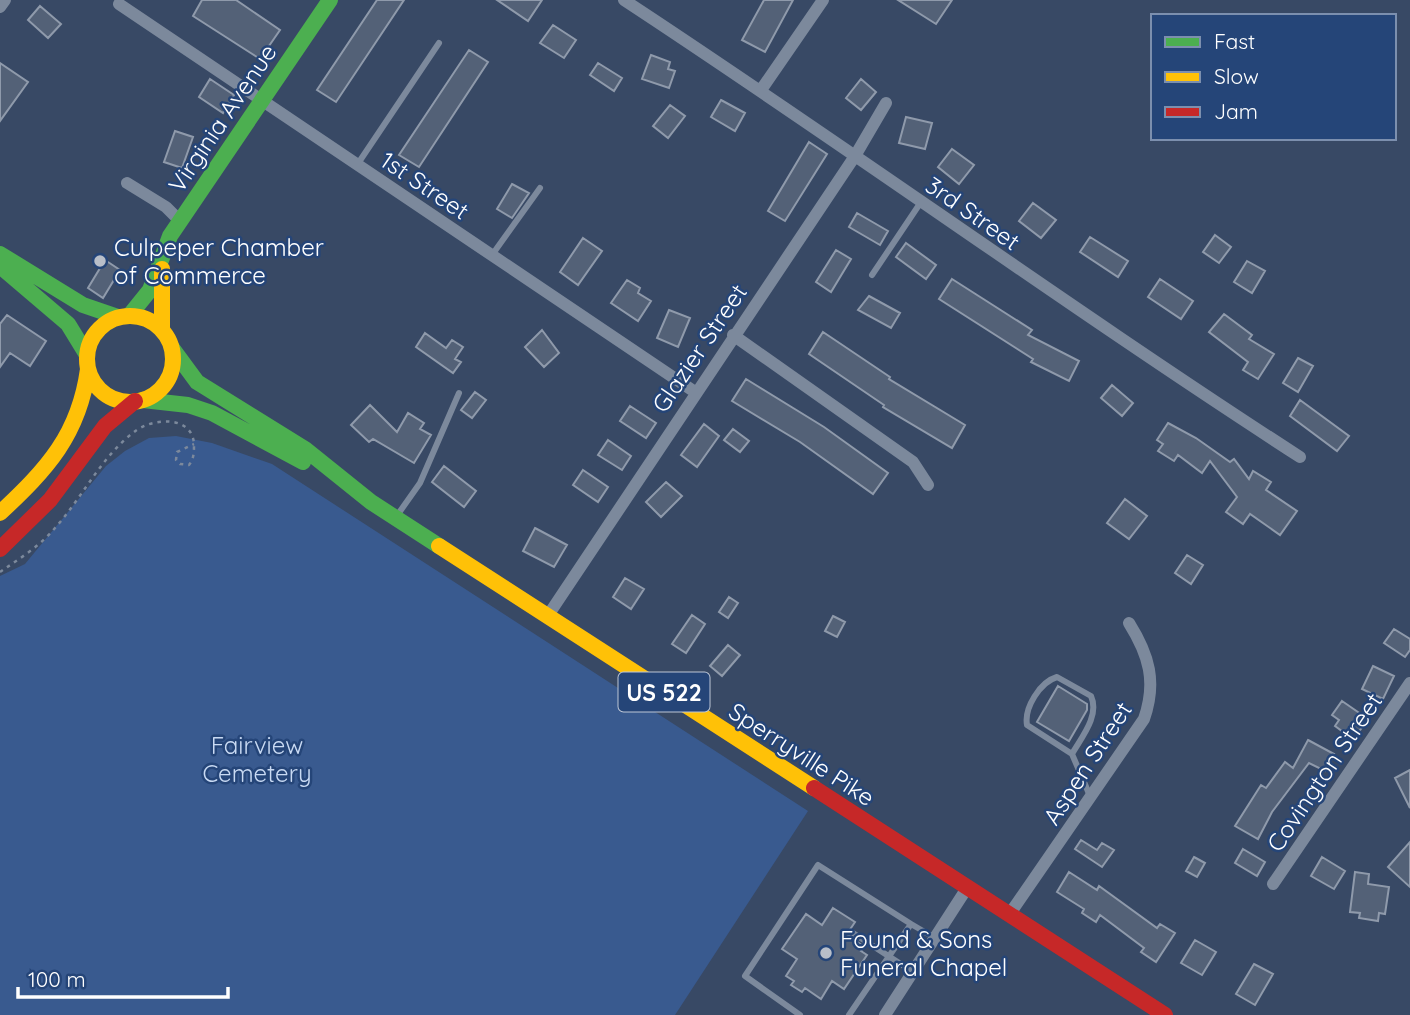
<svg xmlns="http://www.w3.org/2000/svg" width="1410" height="1015" font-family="Quicksand,sans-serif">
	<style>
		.green { fill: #395a8f }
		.building { fill: #536177; stroke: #8f9aab; stroke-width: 2 }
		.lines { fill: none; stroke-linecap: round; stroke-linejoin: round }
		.path { stroke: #7c899c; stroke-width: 2.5; stroke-dasharray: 3.5 5; stroke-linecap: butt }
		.lane { stroke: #7c899c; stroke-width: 6 }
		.street { stroke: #7c899c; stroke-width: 12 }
		.fast { stroke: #4caf50; stroke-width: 16 }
		.slow { stroke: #ffc107; stroke-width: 16 }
		.jam { stroke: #c62828; stroke-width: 16 }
		.poi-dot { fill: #b9bfc9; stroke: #254578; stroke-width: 2.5 }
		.labels { text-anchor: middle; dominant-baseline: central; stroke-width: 5; stroke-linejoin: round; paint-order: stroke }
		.shield { fill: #254578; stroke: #bec7d6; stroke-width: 2 }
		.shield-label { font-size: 23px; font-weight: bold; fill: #fff }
		.street-label { font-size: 24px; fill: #fff; stroke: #254578 }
		.poi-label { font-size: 24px; fill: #fff; stroke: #254578; text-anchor: start }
		.park-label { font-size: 24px; fill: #c9daf3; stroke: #254578 }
	</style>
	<rect width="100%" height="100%" fill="#384965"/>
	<path class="green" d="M176,436l36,7 60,21 536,347 -133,204h-675v-439l25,-12 81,-98 19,-15 24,-13z"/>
	<path class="building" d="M202,0h34l44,30 -20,29 -67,-43z
		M377,0h27l-68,102 -19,-12z
		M497,0h45l-14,21z
		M764,0h29l-28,52 -23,-12z
		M898,0h54l-16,24z
		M40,6l21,18 -13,14 -20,-18z
		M553,25l23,15 -12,18 -24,-15z
		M469,50l19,12 -69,105 -20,-12z
		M651,55l19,7 -2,7 7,2 -6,17 -27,-9z
		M0,63l28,19 -28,39z
		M598,63l24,15 -8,13 -24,-16z
		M210,79l24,16 -11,18 -24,-16z
		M861,79l15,13 -15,18 -15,-12z
		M721,100l24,13 -10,18 -24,-14z
		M670,105l15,11 -17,22 -15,-12z
		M906,117l26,6 -7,26 -26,-6z
		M175,131l18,6 -11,31 -18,-6z
		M809,142l18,12 -42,67 -17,-10z
		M952,149l22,16 -15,19 -21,-17z
		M512,184l17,9 -17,25 -15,-9z
		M1033,203l23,17 -15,18 -22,-17z
		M857,213l31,18 -8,14 -31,-18z
		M1215,235l16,12 -12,16 -16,-11z
		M1090,237l38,24 -10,16 -38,-25z
		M583,238l19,13 -24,34 -18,-13z
		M906,243l30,22 -10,14 -30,-22z
		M836,250l15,9 -20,33 -15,-10z
		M105,260l15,10 -17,28 -15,-10z
		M1247,261l18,10 -13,22 -18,-11z
		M952,279l80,51 -4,5 51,26 -10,20 -38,-19 2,-3 -94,-60z
		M1160,279l33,22 -12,18 -33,-22z
		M627,280l13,8 -2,5 13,8 -13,20 -27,-18z
		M869,296l31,17 -9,15 -33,-18z
		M669,310l21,8 -12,29 -21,-9z
		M1224,314l28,21 -3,4 25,15 -16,25 -15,-9 5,-8 -39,-30z
		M7,315l39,26 -16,25 -20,-13 -10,14v-43z
		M542,330l17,23 -15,14 -19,-20z
		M823,332l67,45 -1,2 76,46 -13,23 -69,-41 1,-2 -75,-51z
		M425,333l21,15 6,-8 11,7 -8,12 6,3 -8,11 -37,-26z
		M1298,358l15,8 -15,26 -15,-9z
		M746,379l78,48 64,46 -15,21 -73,-52 -68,-41z
		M1112,385l21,18 -11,13 -21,-18z
		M475,392l11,8 -14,18 -11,-8z
		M1300,400l49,36 -12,15 -47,-35z
		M370,405l27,27 11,-19 16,10 -4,6 11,6 -17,28 -41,-24 -4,3 -18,-17z
		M630,406l26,17 -10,15 -26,-17z
		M1168,423l28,15 34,24 4,-3 15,20 4,-8 18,11 -5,8 31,21 -17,24 -30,-21 -7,10 -17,-12 11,-15 -27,-36 -8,12 -24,-18 -4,6 -16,-10 5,-7 -6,-4z
		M704,424l15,12 -22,31 -16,-12z
		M733,429l16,12 -9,11 -16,-12z
		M608,440l23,16 -9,14 -24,-15z
		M444,466l32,25 -12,16 -32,-25z
		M583,470l25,17 -10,15 -25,-17z
		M666,482l16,14 -21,21 -15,-15z
		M1125,499l22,17 -18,23 -22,-16z
		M535,528l32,17 -13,22 -31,-16z
		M1187,555l16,10 -12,19 -16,-11z
		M625,578l19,11 -13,20 -18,-12z
		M729,597l9,6 -10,15 -9,-6z
		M692,615l13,9 -19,29 -14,-9z
		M833,616l12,6 -8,15 -12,-6z
		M1394,629l16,10v11l-5,7 -21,-14z
		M728,645l12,10 -18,21 -12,-10z
		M1373,666l21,10 -11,23 -21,-10z
		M1058,686l29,18v6l-18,31 -32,-19z
		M1342,701l26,18 -10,14 -8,-5 -4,6 -11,-8 4,-6 -7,-5z
		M1308,740l26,14 -9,17 -16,-8 -37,49 -14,27 -23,-13 26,-41 5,3 19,-26 8,6z
		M1410,770v38l-15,-30z
		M1081,840l16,10 5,-7 12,7 -12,17 -27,-18z
		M1410,842v45l-22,-20z
		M1243,849l22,13 -8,14 -22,-13z
		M1194,857l11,6 -8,14 -11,-6z
		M1322,857l23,14 -11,18 -23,-13z
		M1069,872l28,18 2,-4 58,42 3,-4 15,9 -19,29 -15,-10 3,-4 -44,-33 -4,7 -14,-9 2,-4 -27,-17z
		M1355,872l14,2 -1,10 21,3 -4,27 -6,-1 -1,8 -19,-3 1,-5 -10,-1z
		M833,908l22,14 -8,12 17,13 -3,4 6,4 -23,34 -12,-8 -11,18 -16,-11 -3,4 -11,-7 3,-4 -8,-5 11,-17 -15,-10 24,-35 16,11z
		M1195,940l21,12 -14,23 -21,-12z
		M1254,964l19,10 -18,31 -19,-11z"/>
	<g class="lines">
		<path class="path" d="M0,572c19,-13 40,-26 55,-44 27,-30 46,-71 79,-96 17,-14 59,-18 60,13 0,7 0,14 -5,20l-9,-1 -4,-4 1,-8 17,-8"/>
		<path class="lane" d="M357,165l82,-122
			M492,255l48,-67
			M872,275l49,-73
			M396,517l24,-34 39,-90
			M1072,754c9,-16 28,-38 19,-58l-34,-19c-17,5 -33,31 -30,48l45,29 18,42
			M853,933l60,39
			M800,1015l-55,-39 73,-111 93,59
			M849,1015l62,-91 24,14"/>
		<path class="street" d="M624,0c227,149 447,309 676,457
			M119,4l576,388
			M0,7l5,-7
			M761,90l62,-90
			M127,183l39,24 14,14
			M733,335l180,127 15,23
			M547,617l308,-461 31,-53
			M1273,884l137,-201
			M1009,915l135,-196c13,-37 5,-64 -15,-96
			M885,1015l82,-127"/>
		<path class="fast" d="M0,254l83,51 35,12
			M0,266l68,58 19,31
			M129,316l21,-26 20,-54 160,-236
			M172,348l25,34 108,67 66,53 68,44
			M143,400l45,5 24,8 91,49"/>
		<path class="slow" d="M162,269v61
			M87 359a43 43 0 1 1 86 0a43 43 0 1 1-86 0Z
			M0,513c47,-44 79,-78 88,-144
			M439,546l375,242"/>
		<path class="jam" d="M0,549l50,-49 55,-74 30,-25
			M814,788l351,227"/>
	</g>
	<g class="poi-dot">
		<circle cx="100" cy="261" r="7"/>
		<circle cx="826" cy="953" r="7"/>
	</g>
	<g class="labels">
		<rect class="shield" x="618.5" y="672.5" width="91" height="39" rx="5"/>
		<g class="shield-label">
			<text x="664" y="692">US 522</text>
		</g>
		<g class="street-label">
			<text transform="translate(222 118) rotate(-56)">Virginia Avenue</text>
			<text transform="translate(425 185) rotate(34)">1st Street</text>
			<text transform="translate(973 213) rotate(35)">3rd Street</text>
			<text transform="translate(699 348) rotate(-56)">Glazier Street</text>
			<text transform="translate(802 754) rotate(33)">Sperryville Pike</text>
			<text transform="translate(1087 763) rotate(-57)">Aspen Street</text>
			<text transform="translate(1324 772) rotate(-56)">Covington Street</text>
		</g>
		<g class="poi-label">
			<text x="114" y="247">Culpeper Chamber<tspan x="114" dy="28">of Commerce</tspan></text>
			<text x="840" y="939">Found &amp; Sons<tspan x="840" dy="28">Funeral Chapel</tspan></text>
		</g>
		<g class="park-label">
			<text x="257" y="745">Fairview<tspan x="257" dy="28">Cemetery</tspan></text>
		</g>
	</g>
	<rect x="1151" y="14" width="245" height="126" fill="#254578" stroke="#7c8fae" stroke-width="2"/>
	<rect x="1165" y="37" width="35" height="10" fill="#4caf50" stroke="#7c8fae" stroke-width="2"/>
	<text x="1214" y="49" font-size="21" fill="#ffffff">Fast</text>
	<rect x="1165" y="72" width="35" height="10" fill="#ffc107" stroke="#7c8fae" stroke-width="2"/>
	<text x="1214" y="84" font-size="21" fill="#ffffff">Slow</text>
	<rect x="1165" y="107" width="35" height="10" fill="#c62828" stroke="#7c8fae" stroke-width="2"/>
	<text x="1214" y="119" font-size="21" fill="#ffffff">Jam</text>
	<path d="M18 987v10h210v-10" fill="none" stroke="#ffffff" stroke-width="3.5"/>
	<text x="28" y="987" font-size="21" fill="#ffffff" stroke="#254578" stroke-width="5" paint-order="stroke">100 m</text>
</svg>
